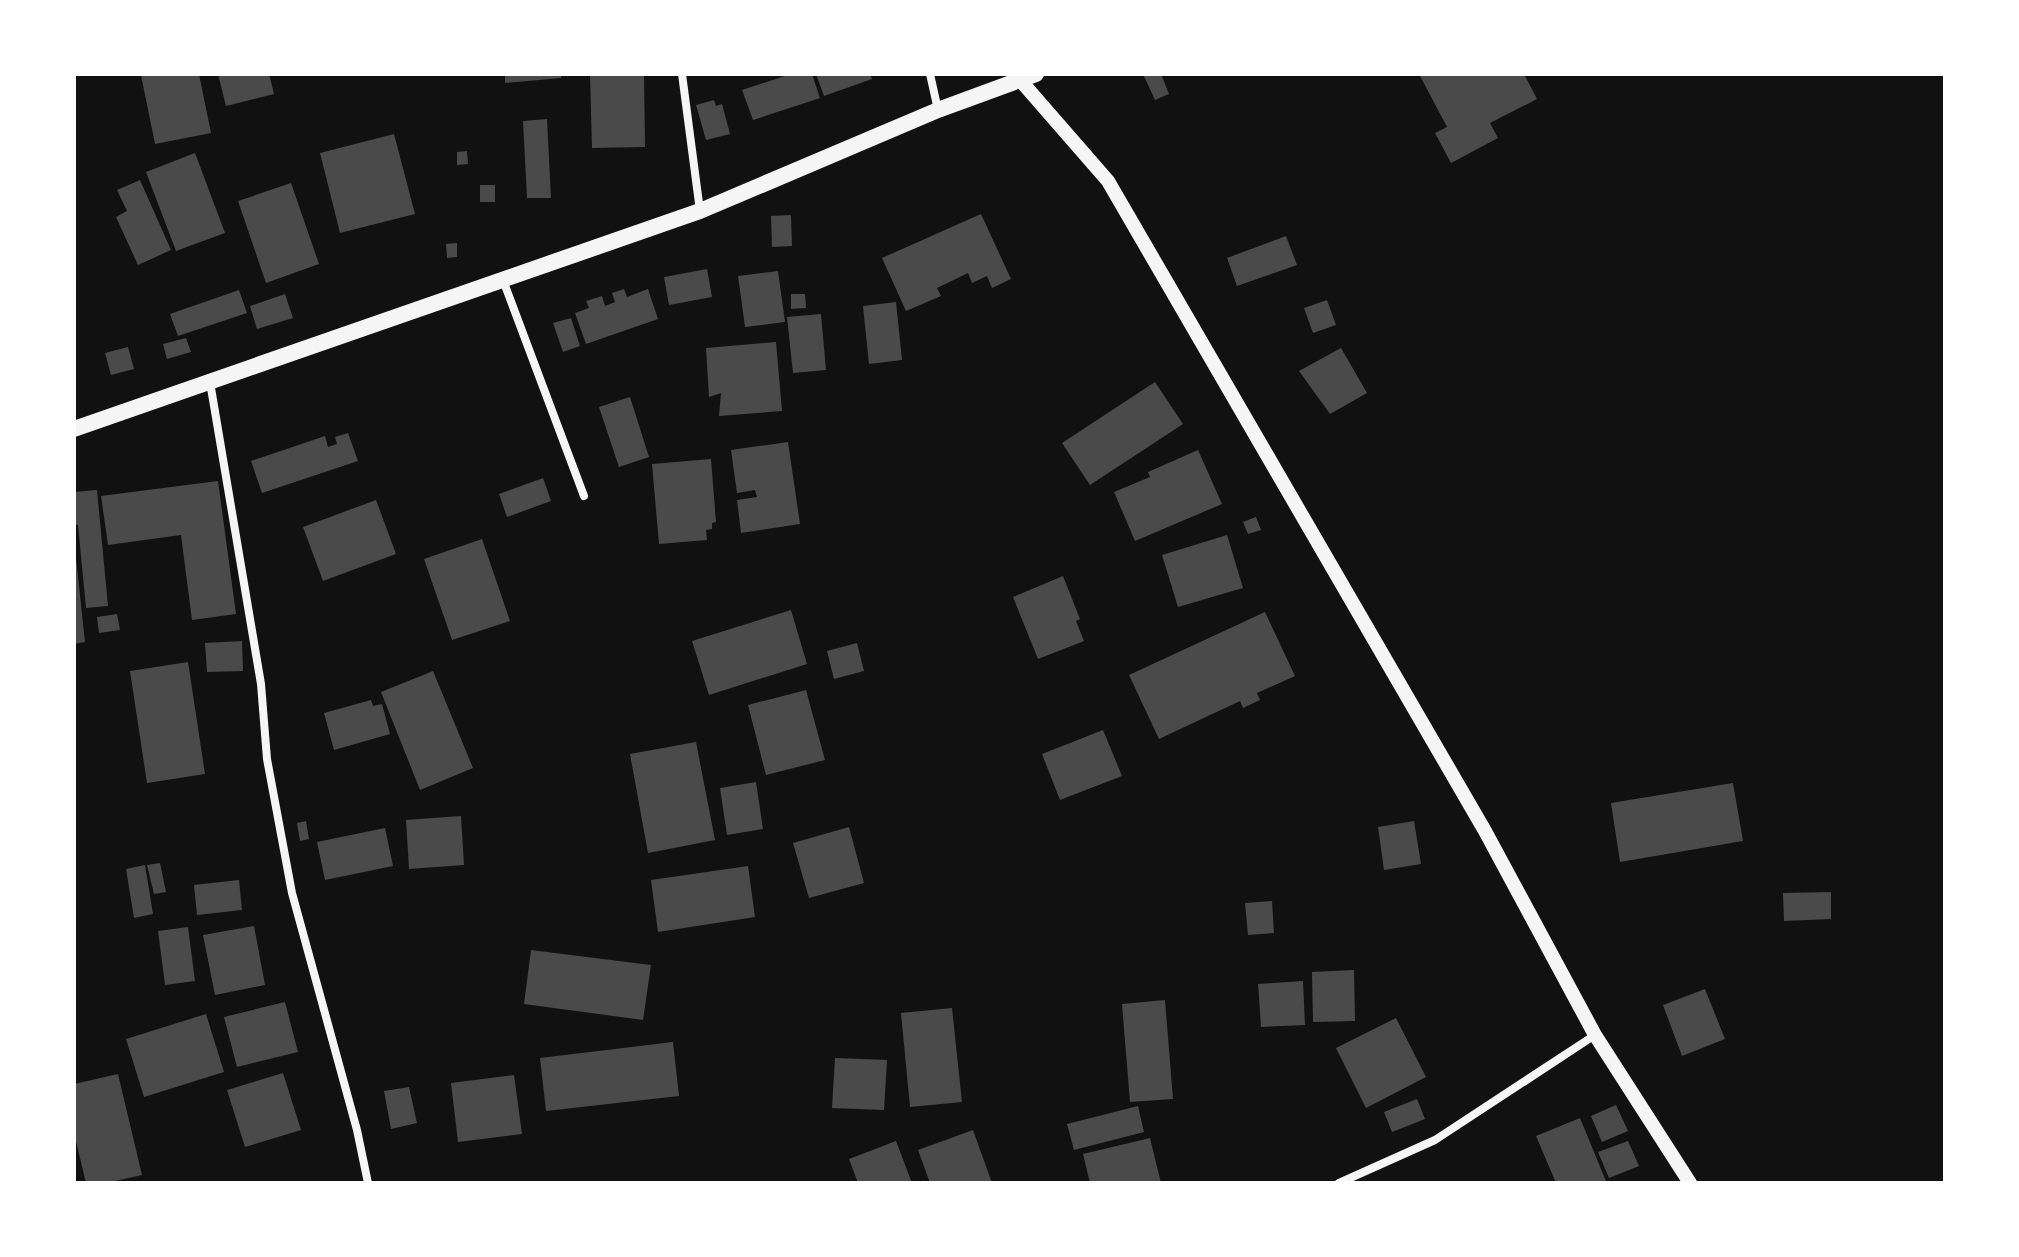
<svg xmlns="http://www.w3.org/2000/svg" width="2019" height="1257" font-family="'IBM Plex Serif',serif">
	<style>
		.building { fill: #4a4a4a }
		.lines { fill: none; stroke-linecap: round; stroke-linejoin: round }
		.minor { stroke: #f5f5f5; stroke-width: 8 }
		.tertiary { stroke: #f5f5f5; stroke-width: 14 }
		.secondary { stroke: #f5f5f5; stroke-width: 16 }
	</style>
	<rect width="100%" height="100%" fill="#111"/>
	<path class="building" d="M199,74l12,59 -56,11 -14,-69z
		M218,74h51l5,20 -48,12z
		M505,74h56v4l-56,5z
		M590,74h54l1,73 -53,1z
		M791,74h21l8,24 -67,22 -11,-30z
		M816,74h54l2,5 -48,17z
		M1143,74h18l8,20 -14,6z
		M1419,74h105l13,25 -47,24 8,15 -47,25 -16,-30 12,-6z
		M714,100l2,6 6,-2 8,30 -24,6 -10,-35z
		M547,119l4,79h-24l-4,-77z
		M394,134l21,80 -75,19 -20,-80z
		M467,151l1,13 -11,1v-13z
		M195,153l30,80 -49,18 -30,-79z
		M140,180l31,70 -33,15 -22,-48 11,-6 -10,-21z
		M291,183l28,81 -53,19 -28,-82z
		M480,185h15v17h-15z
		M981,214l30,65 -19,9 -5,-12 -15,7 -4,-10 -31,15 4,8 -35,15 -24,-53z
		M791,215l1,31 -20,1 -1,-31z
		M1286,236l11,29 -60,21 -10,-28z
		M457,243v14l-10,1 -1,-14z
		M707,269l5,28 -43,8 -5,-28z
		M778,271l7,51 -40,5 -7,-51z
		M624,289l3,8 21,-8 10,30 -72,25 -11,-31 14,-5 -3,-7 16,-5 3,10 10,-4 -3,-9z
		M239,290l8,23 -69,23 -8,-22z
		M285,294l8,24 -36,11 -7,-23z
		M791,294h14l1,14 -15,1z
		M1327,300l9,25 -23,8 -9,-25z
		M896,302l6,58 -33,4 -6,-58z
		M821,314l5,56 -33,3 -6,-56z
		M571,318l9,28 -17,6 -10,-29z
		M186,338l5,14 -24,7 -4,-15z
		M776,342l6,69 -63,5 2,-23 -12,4 -3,-49z
		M128,347l6,22 -23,6 -6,-22z
		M1341,348l26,45 -37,21 -31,-43z
		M1155,382l28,42 -93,61 -28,-42z
		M630,397l19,60 -30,10 -20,-60z
		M348,433l10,28 -96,32 -11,-32 74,-25 3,11 9,-3 -2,-7z
		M788,442l12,82 -59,9 -4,-33 20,-3 -2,-7 -18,3 -6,-43z
		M1198,450l24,54 -87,37 -21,-49 36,-15 -2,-5z
		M711,459l5,63 -4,1v6l-6,1 1,10 -48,4 -7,-80z
		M543,478l8,23 -44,16 -8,-23z
		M218,481l18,133 -44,6 -11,-85 -73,10 -7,-49z
		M97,490l11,116 -22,2 -8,-83h-4v-33z
		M376,500l20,54 -73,27 -20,-54z
		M1256,517l5,13 -13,4 -5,-12z
		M1227,535l16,53 -65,19 -16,-52z
		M74,539l11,103 -11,2z
		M482,539l28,82 -58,19 -28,-81z
		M1063,576l17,43 -4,2 8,20 -46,18 -25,-62z
		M791,610l16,54 -98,31 -17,-54z
		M1265,612l30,64 -38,17 3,7 -17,8 -3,-7 -81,38 -30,-64z
		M117,614l3,16 -21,3 -2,-16z
		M242,641l1,30 -36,1 -2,-29z
		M857,643l7,28 -30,8 -7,-28z
		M188,662l17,112 -58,9 -17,-112z
		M433,671l40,97 -53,22 -39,-98z
		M806,690l19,70 -59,15 -18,-70z
		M371,700l2,6 9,-2 8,30 -56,16 -10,-37z
		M1103,730l19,46 -62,24 -18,-46z
		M696,742l19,98 -67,13 -18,-99z
		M756,782l7,47 -36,6 -7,-47z
		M1733,783l10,58 -123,21 -9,-59z
		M461,816l3,49 -55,4 -3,-49z
		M306,821l3,18 -9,2 -3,-18z
		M1414,821l7,43 -37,6 -6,-43z
		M849,827l15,56 -55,15 -16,-55z
		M385,828l8,38 -68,14 -8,-38z
		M160,863l6,29 -12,2 -7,-29z
		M145,865l8,49 -19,4 -8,-49z
		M748,866l7,51 -97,15 -7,-52z
		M239,880l3,30 -45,5 -3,-30z
		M1831,892v27l-47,2 -1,-28z
		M1272,901l2,32 -26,2 -3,-32z
		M254,926l11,59 -50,10 -12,-60z
		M188,927l7,54 -30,4 -7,-54z
		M531,950l120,15 -8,55 -119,-16z
		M1354,970l1,51 -42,1 -1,-50z
		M1303,981l2,44 -44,2 -3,-43z
		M1705,989l20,50 -43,17 -19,-51z
		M1165,1000l8,99 -43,3 -8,-98z
		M285,1002l13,50 -61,15 -13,-50z
		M952,1008l10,94 -52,5 -9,-94z
		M206,1014l18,58 -80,25 -18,-58z
		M1396,1018l30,59 -60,31 -30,-60z
		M673,1042l6,54 -133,15 -6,-53z
		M835,1058l52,2 -3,50 -52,-2z
		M283,1073l18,57 -56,17 -18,-57z
		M118,1074l24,101 -36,8h-20l-12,-50v-49z
		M514,1075l8,59 -64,8 -7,-59z
		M409,1087l8,36 -26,6 -7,-38z
		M1417,1099l8,20 -33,13 -8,-20z
		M1616,1105l12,26 -26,11 -11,-26z
		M1138,1106l6,26 -70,18 -7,-26z
		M1580,1118l26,63 -50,2 -20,-47z
		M973,1130l19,53h-62l-12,-33z
		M1150,1138l11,45h-71l-7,-29z
		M896,1141l16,42h-54l-9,-24z
		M1628,1141l11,25 -30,12 -11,-26z"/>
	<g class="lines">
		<path class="minor" d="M682,74l18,137
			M930,74l8,36
			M503,280l81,216
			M210,382l51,302 6,75 25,134 65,237 11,53
			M1339,1183l96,-43 160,-105"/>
		<path class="tertiary" d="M1021,81l87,100 377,650 110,204 95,148"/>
		<path class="secondary" d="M74,429l626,-218 238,-101 98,-36"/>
	</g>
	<rect width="2019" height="1257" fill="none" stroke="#ffffff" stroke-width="152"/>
</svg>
